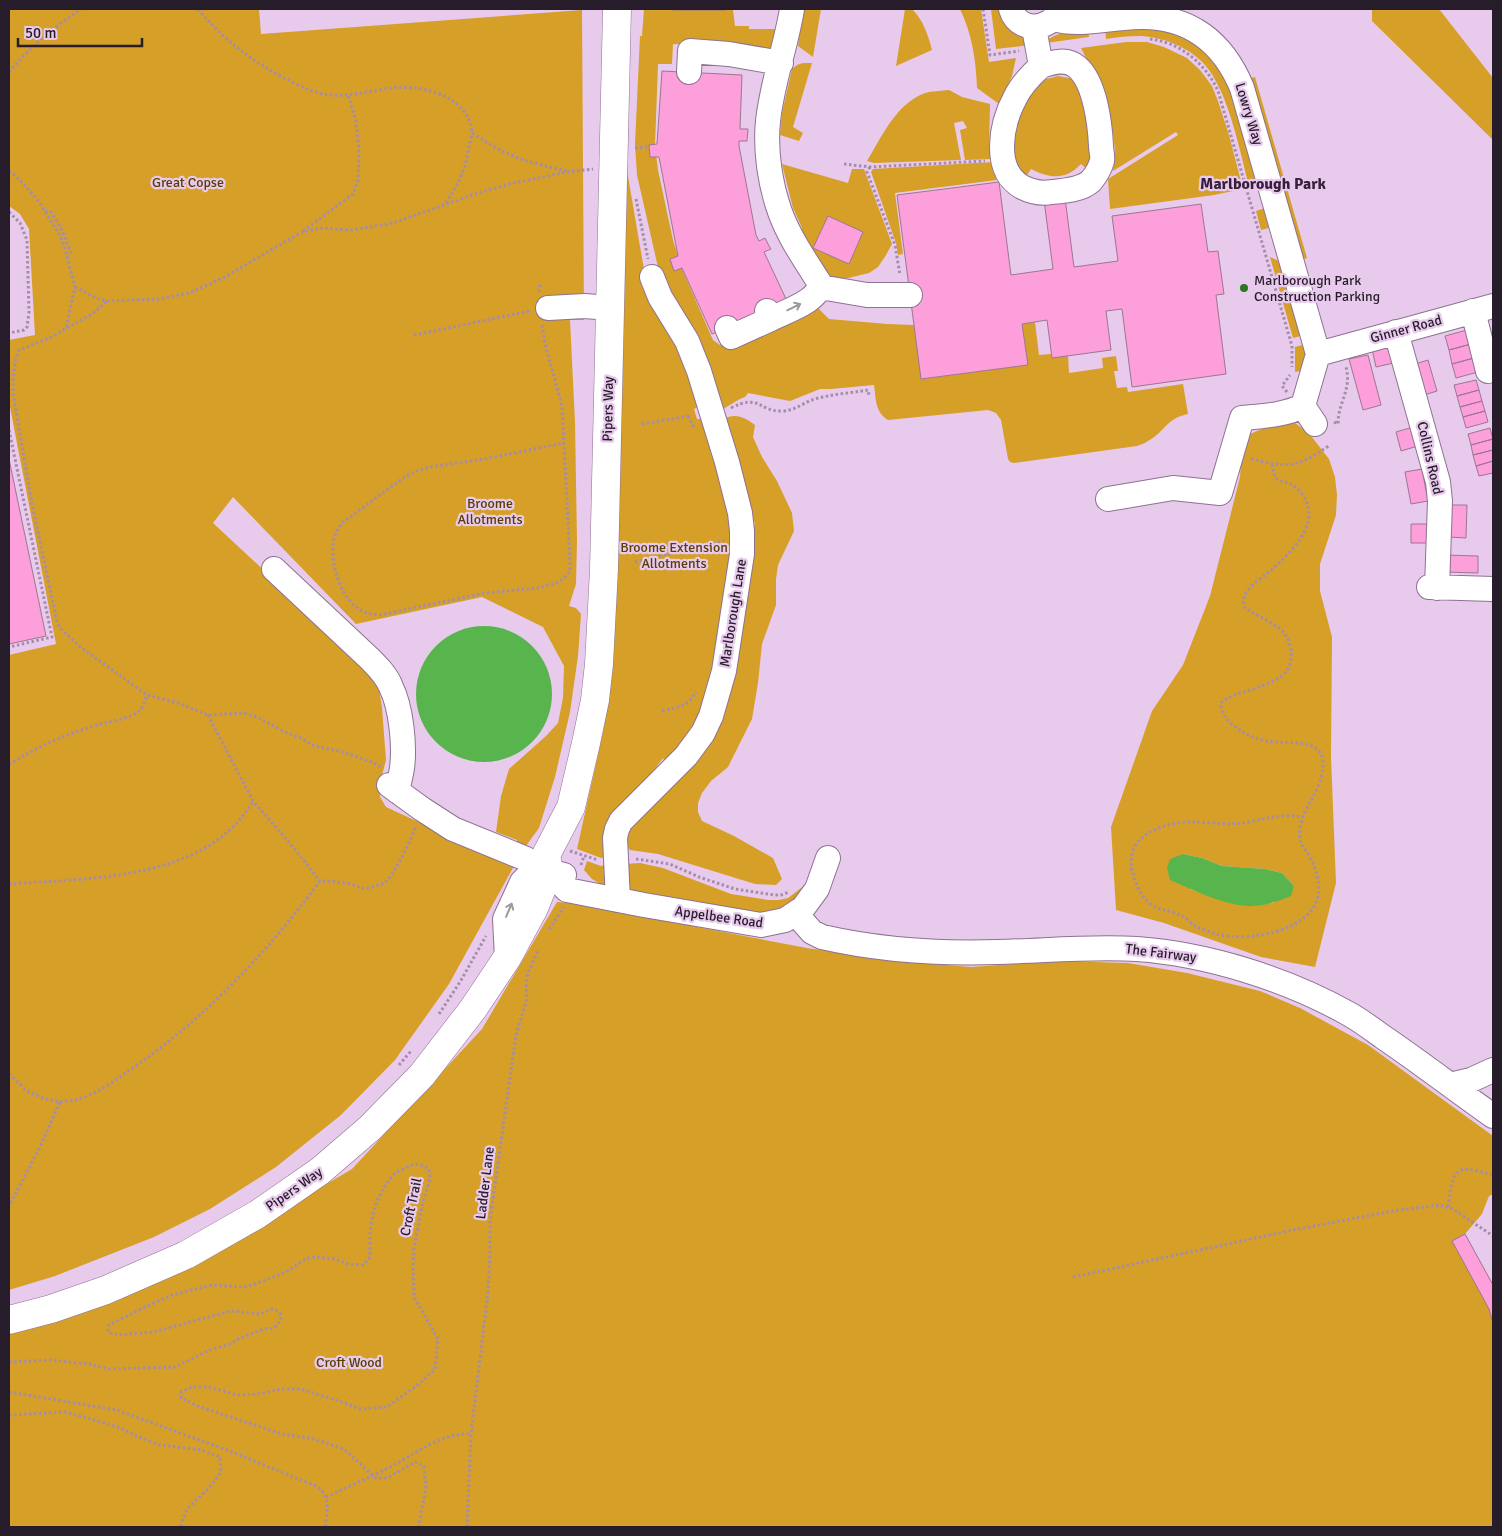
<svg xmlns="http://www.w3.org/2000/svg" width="1502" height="1536" font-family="Signika,sans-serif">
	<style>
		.green { fill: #d69f28; fill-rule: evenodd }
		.water { fill: #58b54e }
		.building { fill: #fc9fda; stroke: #9c778e }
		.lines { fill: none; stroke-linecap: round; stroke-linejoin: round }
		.minor-casing { stroke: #8d7291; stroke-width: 26 }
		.major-casing { stroke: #8d7291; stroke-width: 29 }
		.path { stroke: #a58da9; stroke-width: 3; stroke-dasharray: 2.5 2.5; stroke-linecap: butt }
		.minor { stroke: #fff; stroke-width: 24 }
		.major { stroke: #fff; stroke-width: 28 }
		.oneway { stroke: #9e999f }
		.poi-dot { fill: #2a7922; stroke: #e8caed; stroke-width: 2 }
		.labels { text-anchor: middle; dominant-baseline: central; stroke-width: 4.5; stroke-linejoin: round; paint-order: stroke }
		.street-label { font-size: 14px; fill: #271c29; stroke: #e8caed }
		.park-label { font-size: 14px; fill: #583e01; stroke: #e8caed }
		.poi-label { font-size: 14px; fill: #271c29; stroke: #e8caed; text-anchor: start }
		.quarter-label { font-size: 16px; font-weight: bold; fill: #37203b; stroke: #e8caed }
	</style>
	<rect width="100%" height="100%" fill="#e8caed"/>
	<path class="green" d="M9,9h250l2,25 321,-24 2,310h-14l5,102 2,119 -1,43 -7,22 7,2 5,6 -3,42 -8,56 -15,65 -16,51 -16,22 -7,-3 1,-7 -21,-8 5,-36 8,-27 37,-33 12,-13 5,-25 1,-32 -21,-39 -61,-30 -126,27 -123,-127 -20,26 154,143 12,22 3,20 4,52 -7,27 1,10 6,10 128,59 -65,118 -54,76 -54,55 -65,52 -66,42 -56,28 -99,39 -46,14v-635l47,-11 -47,-242v-62l26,-5 -6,-106 -9,-15 -11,-8z
		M644,9l89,1 2,16h14v3h28l-4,23 -31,-5 -69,-3 -1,20h-14l-3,81 3,25 15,70 9,29 31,71 7,5 14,1 84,-38 11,11 58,5 27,1 8,54 105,-14 -5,-41 13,-2 4,33 12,-1 1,4 16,-3 1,18 34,-5 -1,-10 14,-2 2,15h-4l3,17 10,-1 1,5 55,-8 5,30c-23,5 -23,18 -40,27 -3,2 -8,4 -11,5l-123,17 -4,-1 -2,-3 -7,-39 -5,-7 -8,-3 -100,10c-13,-8 -12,-21 -14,-35l-43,4h-11l-30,12 -42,-8 -3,4c-11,4 -16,10 -27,14l-58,-135 -23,-101 -2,-31 5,-108h2z
		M803,9h18l-8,48 -15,-11z
		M905,9h7c11,11 16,25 20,41l-36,16z
		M960,9h21l8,53 27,-4 -4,18 -13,28 -22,-16c-1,-28 -5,-54 -17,-79z
		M991,9h9l31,36 -35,4z
		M1372,9h67l54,69v62l-121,-119z
		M1165,27l40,22 22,27 30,101 -2,8 -5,5c-9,-34 -21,-98 -45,-125 -16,-18 -42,-28 -65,-29 -11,0 -23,1 -34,3l-1,-11z
		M1088,30l1,7 -43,6c7,-12 29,-11 42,-13z
		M1126,42h21l17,5 23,11 13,12 12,16 6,15 11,34 14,54 -29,6 -104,14 -2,-30 70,-44 -2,-3 -63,39c1,-6 2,-13 2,-20 -1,-29 -20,-76 -34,-103z
		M803,63h9l-19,64 10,6 -4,8 -19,-6 2,-22 10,-44 5,-4z
		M1058,76l16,3 6,8 15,63 -8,19 -6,-5c-16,17 -32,14 -50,5l-4,6 -7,-3 -11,-21 8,-43 22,-27z
		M1255,77l52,181 -6,2 -54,-181z
		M949,90l13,7 28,7 -1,47 2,1 1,7 -27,1 -5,-30 7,-2 -4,-7 -9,2 7,37 -87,3 -7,-2c15,-25 29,-57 58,-68 7,-2 16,-2 24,-3z
		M625,159l21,122 42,76 14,48 -8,4 3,10h8l43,117 7,-12 -32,-105c13,-6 21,-2 32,6l-2,12 9,20 15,24 15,32 2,18 -16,34 -2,14v26l-14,39 -4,39 -6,36 -24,48 -17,14 -9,12 -4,10v9l4,9 32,15 39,22 9,21 -6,6 -21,-1 -97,-30 -28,-4 -4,-5 1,-12 43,-58 -7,-17 -20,27 -33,71 -9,2 -24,-9 26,-117 7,-57z
		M993,162l4,18 -102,13 8,61 -5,1 -2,-12 -25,-71 2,-3z
		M782,164l66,19 4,-14h12l28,75 -6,11 -8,12 -9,6 -25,6 -11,-1 -11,-5 -25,-41 5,-4 -9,-20zM828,216l35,16 -14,32 -36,-16z
		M1268,207l5,20 -12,3 -5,-19z
		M1270,257l9,4 3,4 22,70 -11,3z
		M1306,344l1,26 -12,2v-25z
		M1292,421l16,11 21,27 6,18 2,18 -1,20 -16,49v27l12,46 -1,120 5,126 -21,84 -54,-10 -97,-34 -48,-13 -5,-83 41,-116 31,-46 27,-69 30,-119 2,-33 8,-10 19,-8zM1183,854l19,4 20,8 43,3 17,4 12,13 -21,17 -28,3 -27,-7 -28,-10z
		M587,861l14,5 9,-2 -5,20 -3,1 -10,-6 -8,-9z
		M640,863l23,5 68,26 37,6h11l9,-2 17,-13 -10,19 -17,8 -17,3 -131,-22 -4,-4 -2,-25z
		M557,902l15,1 235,45 90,13 74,6 86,-6 71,2 59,10 73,18 40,17 68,37 125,91v58l-4,2 -7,18 -17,20 28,51v242h-1484v-199l155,-48 188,-111 130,-140z"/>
	<path class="water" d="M416 694a68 68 0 1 1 136 0a68 68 0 1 1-136 0Z
		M1183,854l19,4 20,8 43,3 17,4 12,13 -3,10c-14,6 -30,11 -46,10 -26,-3 -52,-16 -75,-26l-3,-12 3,-9z"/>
	<path class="building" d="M673,9h53v1h-53z
		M662,71l80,4 -2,54h8l-1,12h-8v5l17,89 3,6 6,-3 4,8 2,3 -7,3 23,49 -20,10 -55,23 -30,-66 -8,3 -4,-12 8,-3 -19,-99h-9l-1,-12 8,-1z
		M999,182l12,93 42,-6 -9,-69 21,-2 9,69 44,-6 -6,-45 89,-12 7,48 10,-1 6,43 -8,1 10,79 -94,13 -10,-78 -16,2 5,39 -59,8 -5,-38 -25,4 6,41 -107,14 -24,-184z
		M828,216l35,16 -14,32 -36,-16z
		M1467,330l4,14 -22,6 -4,-14z
		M1393,344l5,18 -22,5 -4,-18z
		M1471,344l3,14 -22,6 -3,-14z
		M1368,355l13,50 -18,5 -14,-51z
		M1474,358l4,14 -22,6 -4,-14z
		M1428,360l9,31 -16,5 -9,-31z
		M1476,380l3,10 -22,6 -3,-11z
		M1479,390l3,11 -22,6 -3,-11z
		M1482,401l3,10 -22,6 -3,-10z
		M1485,411l3,11 -22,6 -3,-11z
		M1413,427l5,19 -17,5 -5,-19z
		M1490,428l3,11 -22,6 -3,-11z
		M1493,439v11l-20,5 -2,-10z
		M1493,450v11l-17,5 -3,-11z
		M9,459l37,177 -37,8z
		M1493,461v12l-14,3 -3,-10z
		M1422,469l6,32 -17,3 -6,-32z
		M1449,505h18l-1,33 -17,-1z
		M1411,524h18v19h-18z
		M1446,555l32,1v17l-33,-1z
		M1465,1234l28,51v38l-4,-14 -37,-68z"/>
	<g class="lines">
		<g class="minor-casing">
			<path id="minor" d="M1011,9c5,17 23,22 38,13
				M1053,19c29,8 57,-2 87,-2 50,-1 83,25 102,71l76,266
				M1034,28l7,38c12,-4 26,-8 36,1 18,15 23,57 24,79 0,5 2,10 1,15 -2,7 -6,14 -11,20 -10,9 -27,10 -39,11 -11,2 -20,0 -30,-5 -30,-17 -21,-63 -7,-89 6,-13 16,-23 26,-32
				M689,72l1,-21 39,3 52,9
				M820,287l47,8h43
				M548,308l37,-2 25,2
				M767,311l4,8c13,-7 52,-19 48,-37 -14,-22 -30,-45 -39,-70 -10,-28 -15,-62 -12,-91 4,-38 18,-75 24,-112
				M1473,311l15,60
				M727,328l4,9 40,-18
				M1396,332l42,150 2,19 -3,87
				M1318,354l175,-48
				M1303,406l12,18
				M1108,499l65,-11 47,5 22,-75c20,-2 43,-3 61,-12l15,-52
				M274,569l96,90c8,8 17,17 21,28 10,20 14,58 11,81 -1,7 -3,15 -5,23
				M1429,587l64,2
				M389,785l33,24 31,20 71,29 25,13 15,4
				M549,871l18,19 77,15 117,20 24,-5 18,-12 14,-19 11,-31
				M618,900l-3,-62 2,-9 4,-8 65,-65 17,-23 8,-17 13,-45 18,-117v-23l-2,-18 -13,-51 -28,-91 -12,-30 -27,-44 -8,-20
				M796,914l16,18 10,5c57,13 117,17 176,15 46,-1 93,-6 139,-3 70,5 150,30 212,65 11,6 23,15 34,23 37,25 73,53 110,79
				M507,958l-2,-39 17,-37 5,-5 22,-6
				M1450,1085l21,-5 22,-10"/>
		</g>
		<g class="major-casing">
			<path id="major" d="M9,1320l42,-11 55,-19 80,-35 72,-41 62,-43 50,-43 52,-53 51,-66 34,-51 27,-50 15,-37 -3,-16 25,-48 15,-64 9,-43 4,-36 5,-95 13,-560"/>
		</g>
		<path class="path" d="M198,9c24,29 52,51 86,69 11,5 23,12 35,15 24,6 48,-2 72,-5 26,-3 64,4 77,30 3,4 3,10 4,15 10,6 20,13 30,18 20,10 43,15 65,20
			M983,9l7,46 29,-4
			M1150,39c30,3 56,25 68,52l74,255v21
			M9,72c21,-25 45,-45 72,-63
			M635,148l14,-1
			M844,164l26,3 115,-6
			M870,167l-3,5 28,73 5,30
			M9,171l11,9 20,23 19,31 5,11 11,42 -9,41 -14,9 -33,13c-6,14 -6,28 -6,43l19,111 25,118 4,7 18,17 68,49 31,8 30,12 36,-2 13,4 28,15 14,5 15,9 29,6 31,11 7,4
			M636,199l12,60
			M446,203l13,-22 6,-15 7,-33
			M45,211l6,1 10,16 10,24 -3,4
			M9,212l11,11 7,17 2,72 -2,15 -3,3 -15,3
			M303,231l50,-37 5,-14 1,-29 -3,-30 -8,-27
			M75,287l21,11 11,3 52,-2 30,-6 34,-15 77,-45 20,-5 32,2 41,-7 82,-29 35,-10 57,-12 26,-3
			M539,292l1,-9
			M542,325l3,19 17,62 8,155v10l-7,8 -7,4 -18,5 -53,5 -106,22c-5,-1 -10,-1 -15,-3 -24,-11 -38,-55 -28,-79 1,-3 4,-7 6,-10l61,-45 13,-7 14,-4 54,-8 80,-16
			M67,328l25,-14 15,-13
			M414,335l116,-24
			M1287,392l-5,-6 8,-11
			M731,408c29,-15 28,4 51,3 13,0 22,-9 33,-12 17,-5 36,-6 53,-9l1,5
			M688,416l7,13
			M1334,422l4,2c0,-22 14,-34 8,-57
			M642,424l47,-8
			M9,430l43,207 -43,10
			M1251,459c40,9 45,9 79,-14
			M1272,464l3,14c5,3 12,4 17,7 8,5 14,13 16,22 7,25 -25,53 -43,68 -5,4 -13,9 -17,15 -5,6 -5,11 -3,18 12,8 26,13 36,22 13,12 15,37 -1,47 -7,5 -16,8 -24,11 -13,5 -25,6 -35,15 0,9 5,17 12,22 12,9 19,13 34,16 18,4 55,-5 56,22 0,29 -20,40 -23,67 -2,14 4,16 10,27 7,14 11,28 7,43 -11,33 -73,42 -101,34 -6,-2 -15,-5 -21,-8 -5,-3 -9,-9 -15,-11 -11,-5 -23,-5 -31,-12 -10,-9 -14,-21 -17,-33 -7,-35 30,-47 58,-48 12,0 25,1 37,2 28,0 47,-12 75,-7
			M635,562l89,-21
			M662,711c16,-4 25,-4 34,-19
			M208,715l45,86 40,46 27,34
			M9,765c28,-19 56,-30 88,-40 13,-4 29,-5 41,-13 5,-4 7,-11 9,-17
			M570,851l28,9
			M636,859l34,5 29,13 36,12 39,6h7l8,-3
			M581,865l3,-9
			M9,884c80,-6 198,-3 244,-83
			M549,929l15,-22
			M439,1014l21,-32 26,-46
			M399,1065l12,-14
			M9,1074l18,17 16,7 17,4 -20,45 -31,59
			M60,1102c6,-1 13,-1 18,-3 20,-5 37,-19 53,-30 74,-50 136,-117 189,-188h9l22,3 14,5 20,-6 8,-10 9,-16 14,-30
			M1448,1207c5,-38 6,-44 45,-32
			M1073,1277l220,-47 100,-19 47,-6 13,4 40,27
			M9,1362l42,-2 38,4 20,5 66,-2 37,-18 16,-4 12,-7 24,-9 10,-1 7,-8v-5l-3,-4 -6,-2 -12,5 -29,-3 -78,21 -35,3 -10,-3 1,-7 34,-17 29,-13 40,-10 35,2 39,-15 21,-14 11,-1 17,2 13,5 15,1 7,-8c-1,-27 1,-51 17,-74 2,-2 5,-7 7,-9 3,-2 7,-4 10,-5 10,-6 15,-6 25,0l1,9 -8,28 -8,42 -1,19 1,30 24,42 -3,30 -16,15 -32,23 -27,2 -15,-6 -44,-14h-20l-23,5 -21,1 -28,-8h-17l-11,5v6l19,9 82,27 32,5 30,10 32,29h11l28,-16 9,4 2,23 -8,38
			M9,1392l108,18 115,42 86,35c13,11 9,25 7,40
			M9,1415l57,-3 55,16 15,8 24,9 41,5 19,7 1,15 -12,16 -22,21 -7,18
			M326,1497c21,-10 43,-19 64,-30 26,-13 49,-34 81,-33
			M467,1527l4,-93 17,-142 2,-39v-33l26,-185 11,-36 -1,-15 2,-11 10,-23"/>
		<use href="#minor" class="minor"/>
		<use href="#major" class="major"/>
	</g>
	<defs><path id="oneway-shaft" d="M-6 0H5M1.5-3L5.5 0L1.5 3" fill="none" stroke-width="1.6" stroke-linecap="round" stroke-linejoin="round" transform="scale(1.25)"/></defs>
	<g class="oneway">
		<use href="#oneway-shaft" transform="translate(794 307) rotate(-26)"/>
		<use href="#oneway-shaft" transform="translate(509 910) rotate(-67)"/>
	</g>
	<circle class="poi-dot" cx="1244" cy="288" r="5"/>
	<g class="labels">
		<g class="street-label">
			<text transform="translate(1249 114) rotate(73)">Lowry Way</text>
			<text transform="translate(1406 329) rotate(-15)">Ginner Road</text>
			<text transform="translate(608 409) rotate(-89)">Pipers Way</text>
			<text transform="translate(1430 458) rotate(77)">Collins Road</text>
			<text transform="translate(733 613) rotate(-81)">Marlborough Lane</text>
			<text transform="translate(719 917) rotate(8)">Appelbee Road</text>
			<text transform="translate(1161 953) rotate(7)">The Fairway</text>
			<text transform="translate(485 1183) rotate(-83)">Ladder Lane</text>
			<text transform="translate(294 1189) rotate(-35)">Pipers Way</text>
			<text transform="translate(411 1207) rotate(-78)">Croft Trail</text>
		</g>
		<g class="park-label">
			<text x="188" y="182">Great Copse</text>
			<text x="490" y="503">Broome<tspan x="490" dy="16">Allotments</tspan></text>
			<text x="674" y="547">Broome Extension<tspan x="674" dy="16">Allotments</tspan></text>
			<text x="349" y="1362">Croft Wood</text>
		</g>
		<g class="poi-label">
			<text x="1254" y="280">Marlborough Park<tspan x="1254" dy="16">Construction Parking</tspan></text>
		</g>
		<g class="quarter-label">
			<text x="1263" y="184">Marlborough Park</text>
		</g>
	</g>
	<rect width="1502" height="1536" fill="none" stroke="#271c29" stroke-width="20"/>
	<path d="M18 38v8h124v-8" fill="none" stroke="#271c29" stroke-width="2.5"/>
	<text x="25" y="38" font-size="15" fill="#271c29" stroke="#e8caed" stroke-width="4" paint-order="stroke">50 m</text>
</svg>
